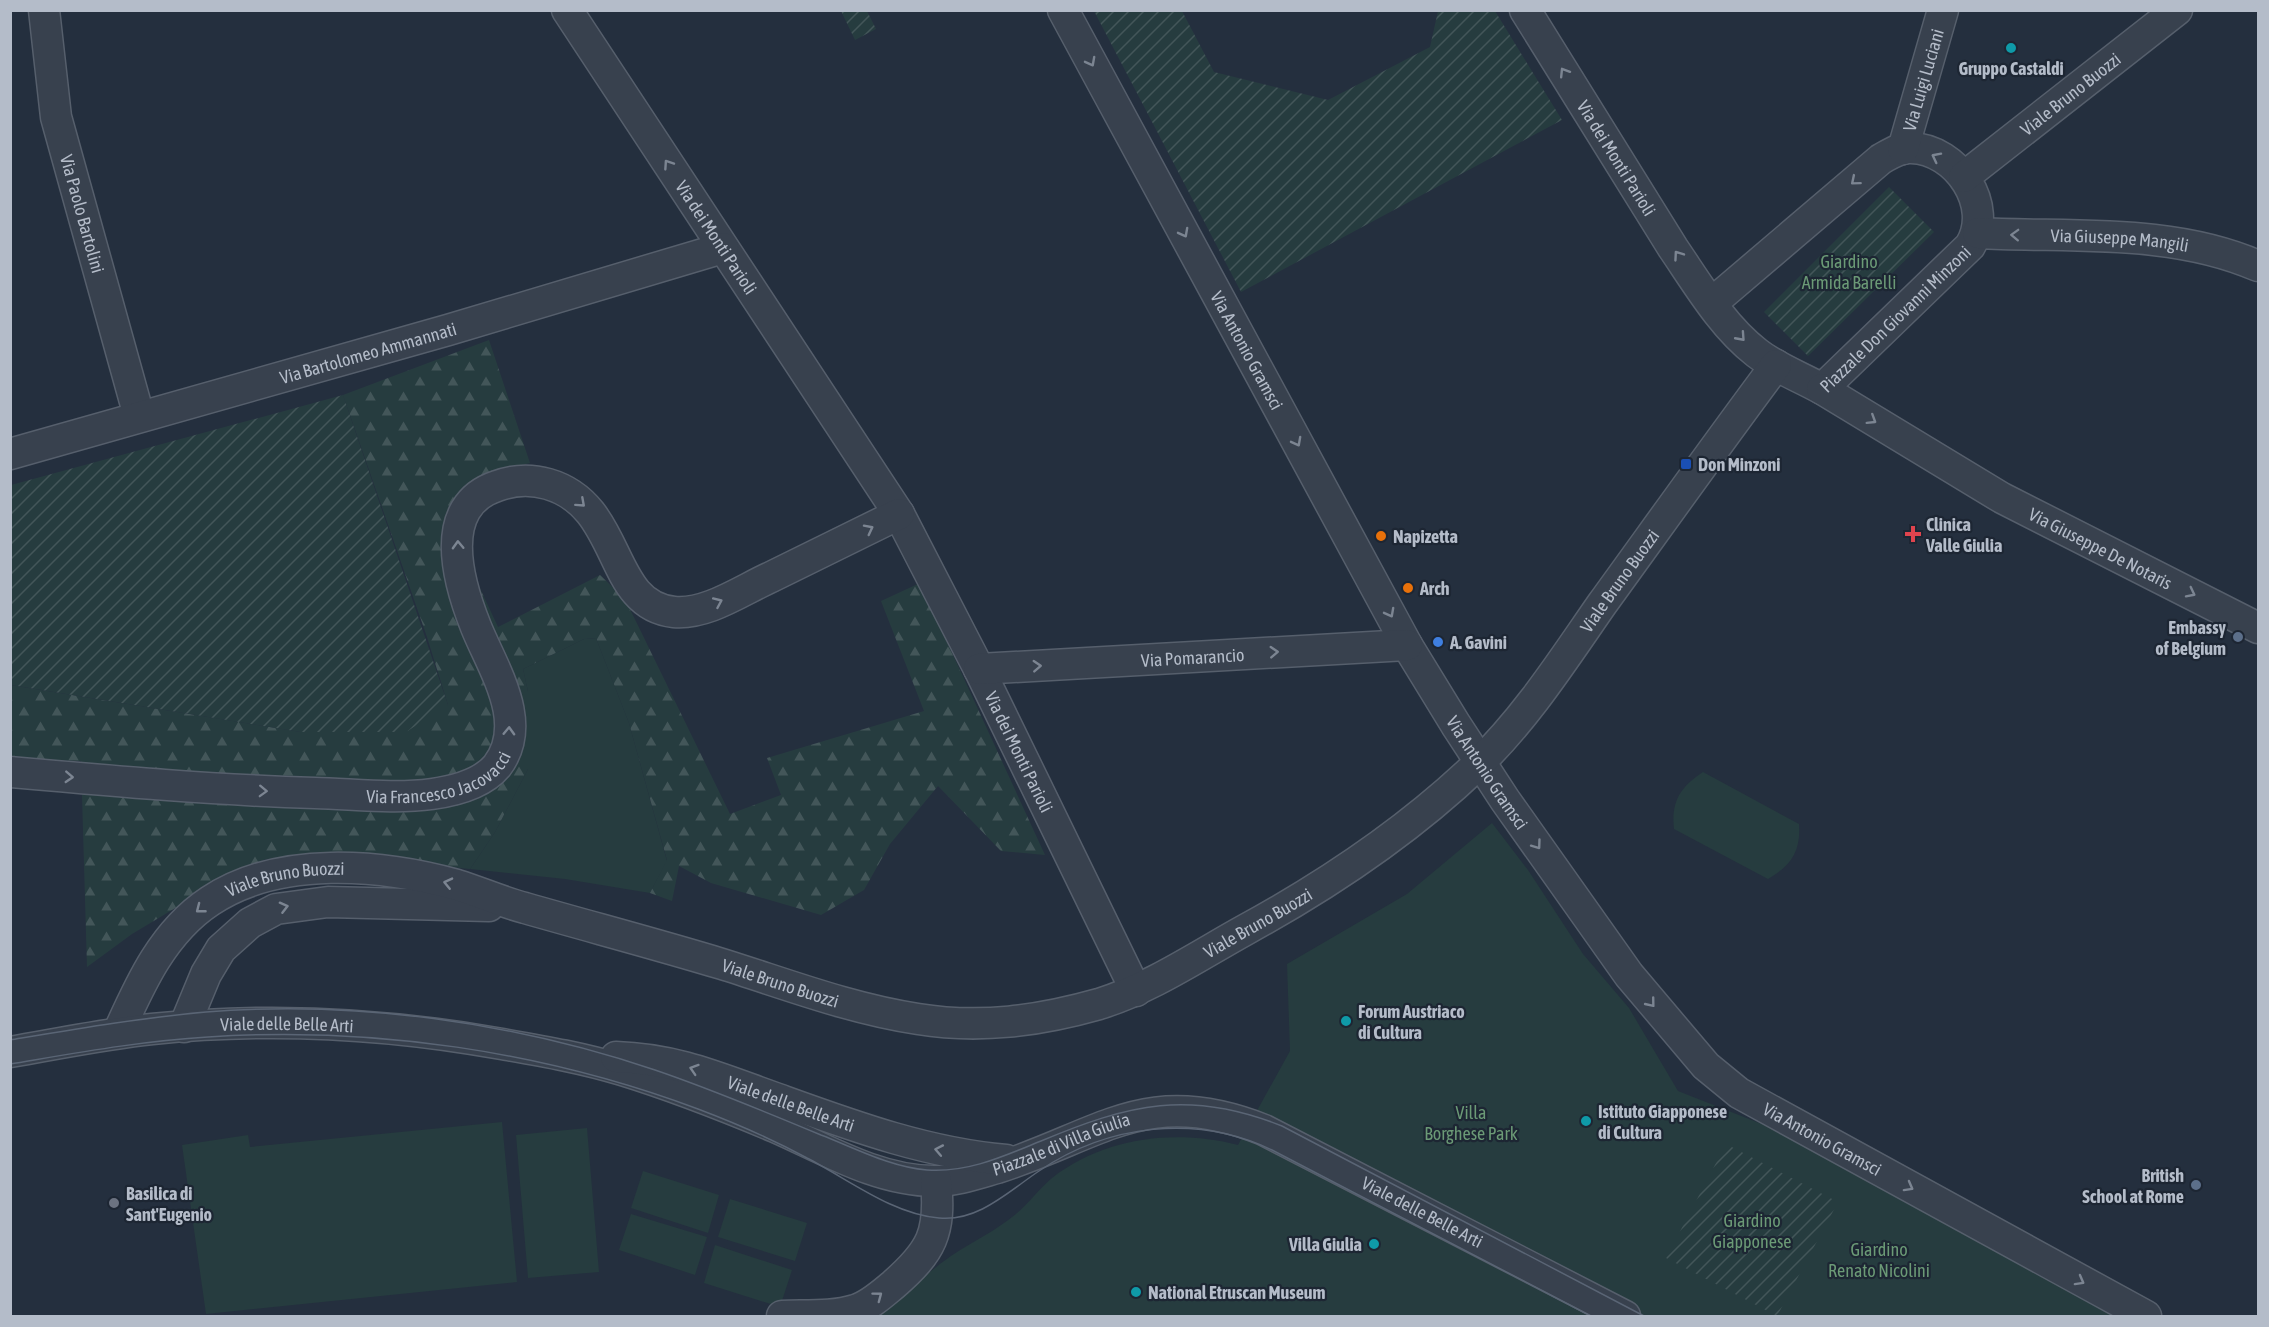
<svg xmlns="http://www.w3.org/2000/svg" width="2269" height="1327" font-family="'Asap Condensed',sans-serif">
	<style>
		.green { fill: #263c3f }
		.forest { fill: url(#forest-firs) }
		.garden { fill: url(#garden-furrows) }
		.lines { fill: none; stroke-linecap: round; stroke-linejoin: round }
		.minor-casing { stroke: #565f6c; stroke-width: 33 }
		.minor { stroke: #38414e; stroke-width: 30 }
		.tram { stroke: #5a6575; stroke-width: 1.5 }
		.oneway { stroke: #7c8592 }
		.culture-dot { fill: #0f9aa8; stroke: #1d2633; stroke-width: 2 }
		.transit-dot { fill: #1a4fb4; stroke: #1d2633; stroke-width: 2 }
		.health-dot { fill: #e0444e; stroke: #1d2633; stroke-width: 2 }
		.food-dot { fill: #e8710a; stroke: #1d2633; stroke-width: 2 }
		.service-dot { fill: #5c6f8a; stroke: #1d2633; stroke-width: 2 }
		.shop-dot { fill: #3f7fe0; stroke: #1d2633; stroke-width: 2 }
		.worship-dot { fill: #6b7280; stroke: #1d2633; stroke-width: 2 }
		.labels { text-anchor: middle; dominant-baseline: central; stroke-width: 4.5; stroke-linejoin: round; paint-order: stroke }
		.poi-label { font-size: 18px; font-weight: bold; fill: #b4bcc9; stroke: #1d2633; text-anchor: start }
		.street-label { font-size: 18px; fill: #b4bcc9; stroke: #1d2633 }
		.park-label { font-size: 18px; fill: #6b9a76; stroke: #1d2633 }
	</style>
	<defs>
		<pattern id="forest-firs" width="22" height="20" patternUnits="userSpaceOnUse" patternTransform="scale(1.5)"><rect width="22" height="20" fill="#263c3f"/><path d="M5 1l3.5 6h-7zM16 11l3.5 6h-7z" fill="#435659"/></pattern>
		<pattern id="garden-furrows" width="10" height="10" patternUnits="userSpaceOnUse" patternTransform="scale(1.5)"><rect width="10" height="10" fill="#263c3f"/><path d="M-1 1l2-2M0 10L10 0M9 11l2-2" fill="none" stroke="#435659"/></pattern>
	</defs>
	<rect width="100%" height="100%" fill="#242f3e"/>
	<path class="green" d="M596,638l33,85 38,138 -17,32 -85,-14 -95,-10 25,-37 33,-63v-77l-5,-23 61,-30z
		M1703,772l96,52c2,27 -8,42 -31,55l-94,-50c-3,-27 6,-42 29,-57z
		M1492,823l36,47 55,84 46,54 49,83 104,41 339,184h-1244c25,-19 48,-42 74,-60 21,-14 46,-26 65,-42 13,-11 23,-25 36,-36 53,-41 123,-49 186,-33l52,-94 -3,-87 120,-70z
		M502,1122l15,160 -311,32 -24,-169 66,-10 2,12z
		M587,1128l12,144 -71,6 -12,-143z
		M643,1171l76,24 -11,38 -77,-25z
		M730,1199l77,24 -12,38 -77,-24z
		M631,1214l76,23 -12,38 -76,-25z
		M715,1245l77,25 -12,37 -76,-24z"/>
	<path class="forest" d="M489,340l41,123 -48,12 -30,33 12,46 34,73 102,-52 25,24 105,215 51,-19 -14,-37 157,-47 -43,-110 39,-18 125,272 -44,-4 -63,-65 -48,58 -26,46 -43,25 -110,-32 -32,-17 -7,35 -22,-8 17,-33 -38,-137 -33,-85 -12,1 -61,30 5,23v77l-33,63 -25,37 -129,-13 -75,3 -34,15 -100,60 -45,33 -6,-206 -70,-2 -1,-74 291,47 147,-27 -21,-68 -84,-242z"/>
	<path class="garden" d="M841,11h26l9,18 -21,11z
		M1094,11h88l32,61 114,28 102,-53 8,-36h57l67,109 -321,172z
		M1889,187l45,45 -126,124 -44,-44z
		M343,395l105,310 -42,27h-105l-290,-47v-200z
		M1726,1144l112,58 -61,114 -111,-58z"/>
	<g class="lines">
		<g class="minor-casing">
			<g id="minor">
				<path id="s1" d="M44,10l12,107 83,299"/>
				<path id="s2" d="M567,10l332,504 80,155 157,322"/>
				<path id="s3" d="M1063,10l344,635 49,80 49,75 124,175 77,91 33,27 407,223"/>
				<path id="s4" d="M1525,10l148,238c24,35 49,78 84,105 19,15 44,24 65,36l148,-143c25,-40 -13,-97 -59,-98 -11,-1 -21,6 -30,11l-169,144"/>
				<path id="s5" d="M1903,149l40,-139"/>
				<path id="s6" d="M1964,177l213,-167"/>
				<path id="s7" d="M1978,233c93,5 193,-5 280,33"/>
				<path id="s8" d="M1822,389l180,109 256,130"/>
				<path id="s9" d="M10,454l438,-124 275,-82"/>
				<path id="s10" d="M979,669l428,-24"/>
				<path id="s11" d="M10,772c102,9 203,18 305,21 39,1 79,6 117,1 22,-3 50,-10 65,-28 33,-43 -4,-97 -21,-139 -18,-45 -40,-121 21,-141 16,-6 34,-7 51,-2 76,22 58,121 126,128 33,3 68,-22 97,-35 43,-21 85,-42 128,-63"/>
				<path d="M184,1027l22,-53 15,-25 29,-26 26,-14 52,-7 161,4"/>
				<path id="s12" d="M118,1033c22,-49 45,-101 92,-132 69,-46 171,-37 247,-16 23,7 45,17 68,23 66,19 131,36 197,56 64,20 129,45 196,55 62,10 121,2 181,-15 52,-16 99,-48 146,-74 84,-46 162,-98 232,-165 49,-47 86,-105 125,-161 58,-80 115,-160 174,-239"/>
				<path id="s13" d="M10,1052c47,-8 94,-18 142,-23 117,-12 234,-6 350,15 40,7 81,14 120,26 52,16 103,36 153,57 50,22 103,54 159,54 22,0 42,-7 63,-13 104,-33 150,-85 267,-38l361,186"/>
				<path id="s14" d="M616,1057c62,2 105,22 162,42 75,27 148,54 228,61"/>
				<path d="M782,1316c23,-1 51,1 73,-6 14,-4 27,-16 38,-25 39,-34 48,-52 43,-104"/>
			</g>
		</g>
		<use href="#minor" class="minor"/>
		<path class="tram" d="M10,1040c66,-11 130,-22 196,-28 150,-12 307,10 449,58 56,19 111,42 166,65 34,13 69,32 106,35 41,3 77,-14 114,-29 88,-37 149,-52 241,-15l362,190
			M10,1064c66,-11 131,-23 198,-27 165,-11 335,14 490,72 37,14 74,30 109,49 41,21 85,56 132,60 39,4 70,-27 100,-47 69,-47 158,-57 233,-21l319,166"/>
	</g>
	<defs><path id="oneway-chevron" d="M-2-3.5L2.5 0L-2 3.5" fill="none" stroke-width="1.6" stroke-linecap="round" stroke-linejoin="round" transform="scale(1.5)"/></defs>
	<g class="oneway">
		<use href="#oneway-chevron" transform="translate(1091 62) rotate(62)"/>
		<use href="#oneway-chevron" transform="translate(1564 72) rotate(-122)"/>
		<use href="#oneway-chevron" transform="translate(1936 157) rotate(-153)"/>
		<use href="#oneway-chevron" transform="translate(668 164) rotate(-124)"/>
		<use href="#oneway-chevron" transform="translate(1855 181) rotate(140)"/>
		<use href="#oneway-chevron" transform="translate(1184 233) rotate(62)"/>
		<use href="#oneway-chevron" transform="translate(2015 235) rotate(-178)"/>
		<use href="#oneway-chevron" transform="translate(1678 255) rotate(-125)"/>
		<use href="#oneway-chevron" transform="translate(1741 337) rotate(48)"/>
		<use href="#oneway-chevron" transform="translate(1872 420) rotate(32)"/>
		<use href="#oneway-chevron" transform="translate(1297 442) rotate(62)"/>
		<use href="#oneway-chevron" transform="translate(581 503) rotate(42)"/>
		<use href="#oneway-chevron" transform="translate(869 529) rotate(-27)"/>
		<use href="#oneway-chevron" transform="translate(458 545) rotate(-92)"/>
		<use href="#oneway-chevron" transform="translate(2191 593) rotate(27)"/>
		<use href="#oneway-chevron" transform="translate(718 602) rotate(-24)"/>
		<use href="#oneway-chevron" transform="translate(1390 613) rotate(62)"/>
		<use href="#oneway-chevron" transform="translate(1274 652) rotate(-3)"/>
		<use href="#oneway-chevron" transform="translate(1037 666) rotate(-3)"/>
		<use href="#oneway-chevron" transform="translate(509 731) rotate(-88)"/>
		<use href="#oneway-chevron" transform="translate(69 777) rotate(3)"/>
		<use href="#oneway-chevron" transform="translate(263 791) rotate(2)"/>
		<use href="#oneway-chevron" transform="translate(1537 845) rotate(54)"/>
		<use href="#oneway-chevron" transform="translate(448 883) rotate(-167)"/>
		<use href="#oneway-chevron" transform="translate(284 907) rotate(-14)"/>
		<use href="#oneway-chevron" transform="translate(200 909) rotate(142)"/>
		<use href="#oneway-chevron" transform="translate(1651 1003) rotate(51)"/>
		<use href="#oneway-chevron" transform="translate(694 1069) rotate(-162)"/>
		<use href="#oneway-chevron" transform="translate(939 1150) rotate(-169)"/>
		<use href="#oneway-chevron" transform="translate(1909 1187) rotate(29)"/>
		<use href="#oneway-chevron" transform="translate(2080 1281) rotate(29)"/>
		<use href="#oneway-chevron" transform="translate(878 1296) rotate(-37)"/>
	</g>
	<g class="culture-dot">
		<circle cx="2011" cy="48" r="6"/>
		<circle cx="1346" cy="1021" r="6"/>
		<circle cx="1586" cy="1121" r="6"/>
		<circle cx="1374" cy="1244" r="6"/>
		<circle cx="1136" cy="1292" r="6"/>
	</g>
	<rect class="transit-dot" x="1680" y="458" width="12" height="12" rx="3"/>
	<path class="health-dot" d="M1910 525h6v6h6v6h-6v6h-6v-6h-6v-6h6z"/>
	<g class="food-dot">
		<circle cx="1381" cy="536" r="6"/>
		<circle cx="1408" cy="588" r="6"/>
	</g>
	<g class="service-dot">
		<circle cx="2238" cy="637" r="6"/>
		<circle cx="2196" cy="1185" r="6"/>
	</g>
	<circle class="shop-dot" cx="1438" cy="642" r="6"/>
	<circle class="worship-dot" cx="114" cy="1203" r="6"/>
	<g class="labels">
		<g class="poi-label">
			<text x="2011" y="68" text-anchor="middle">Gruppo Castaldi</text>
			<text x="1698" y="464">Don Minzoni</text>
			<text x="1926" y="524">Clinica<tspan x="1926" dy="21">Valle Giulia</tspan></text>
			<text x="1393" y="536">Napizetta</text>
			<text x="1420" y="588">Arch</text>
			<text x="2226" y="627" text-anchor="end">Embassy<tspan x="2226" dy="21">of Belgium</tspan></text>
			<text x="1450" y="642">A. Gavini</text>
			<text x="1358" y="1011">Forum Austriaco<tspan x="1358" dy="21">di Cultura</tspan></text>
			<text x="1598" y="1111">Istituto Giapponese<tspan x="1598" dy="21">di Cultura</tspan></text>
			<text x="2184" y="1175" text-anchor="end">British<tspan x="2184" dy="21">School at Rome</tspan></text>
			<text x="126" y="1193">Basilica di<tspan x="126" dy="21">Sant'Eugenio</tspan></text>
			<text x="1362" y="1244" text-anchor="end">Villa Giulia</text>
			<text x="1148" y="1292">National Etruscan Museum</text>
		</g>
		<g class="street-label">
			<text stroke="none"><textPath href="#s5" startOffset="72">Via Luigi Luciani</textPath></text>
			<text stroke="none"><textPath href="#s6" startOffset="135">Viale Bruno Buozzi</textPath></text>
			<text stroke="none"><textPath href="#s4" startOffset="174">Via dei Monti Parioli</textPath></text>
			<text stroke="none"><textPath href="#s1" startOffset="208">Via Paolo Bartolini</textPath></text>
			<text stroke="none"><textPath href="#s2" startOffset="272">Via dei Monti Parioli</textPath></text>
			<text stroke="none"><textPath href="#s7" startOffset="142">Via Giuseppe Mangili</textPath></text>
			<text stroke="none"><textPath href="#s4" startOffset="591">Piazzale Don Giovanni Minzoni</textPath></text>
			<text stroke="none"><textPath href="#s3" startOffset="387">Via Antonio Gramsci</textPath></text>
			<text stroke="none"><textPath href="#s9" startOffset="372">Via Bartolomeo Ammannati</textPath></text>
			<text stroke="none"><textPath href="#s8" startOffset="321">Via Giuseppe De Notaris</textPath></text>
			<text stroke="none"><textPath href="#s12" startOffset="1764">Viale Bruno Buozzi</textPath></text>
			<text stroke="none"><textPath href="#s10" startOffset="214">Via Pomarancio</textPath></text>
			<text stroke="none"><textPath href="#s2" startOffset="870">Via dei Monti Parioli</textPath></text>
			<text stroke="none"><textPath href="#s11" startOffset="434">Via Francesco Jacovacci</textPath></text>
			<text stroke="none"><textPath href="#s3" startOffset="873">Via Antonio Gramsci</textPath></text>
			<text stroke="none"><textPath href="#s12" startOffset="243">Viale Bruno Buozzi</textPath></text>
			<text stroke="none"><textPath href="#s12" startOffset="1260">Viale Bruno Buozzi</textPath></text>
			<text stroke="none"><textPath href="#s12" startOffset="756">Viale Bruno Buozzi</textPath></text>
			<text stroke="none"><textPath href="#s13" startOffset="279">Viale delle Belle Arti</textPath></text>
			<text stroke="none"><textPath href="#s14" startOffset="182">Viale delle Belle Arti</textPath></text>
			<text stroke="none"><textPath href="#s3" startOffset="1377">Via Antonio Gramsci</textPath></text>
			<text stroke="none"><textPath href="#s13" startOffset="1084">Piazzale di Villa Giulia</textPath></text>
			<text stroke="none"><textPath href="#s13" startOffset="1473">Viale delle Belle Arti</textPath></text>
		</g>
		<g class="park-label">
			<text x="1849" y="261">Giardino<tspan x="1849" dy="21">Armida Barelli</tspan></text>
			<text x="1471" y="1112">Villa<tspan x="1471" dy="21">Borghese Park</tspan></text>
			<text x="1752" y="1220">Giardino<tspan x="1752" dy="21">Giapponese</tspan></text>
			<text x="1879" y="1249">Giardino<tspan x="1879" dy="21">Renato Nicolini</tspan></text>
		</g>
	</g>
	<rect width="2269" height="1327" fill="none" stroke="#b4bcc9" stroke-width="24"/>
</svg>
